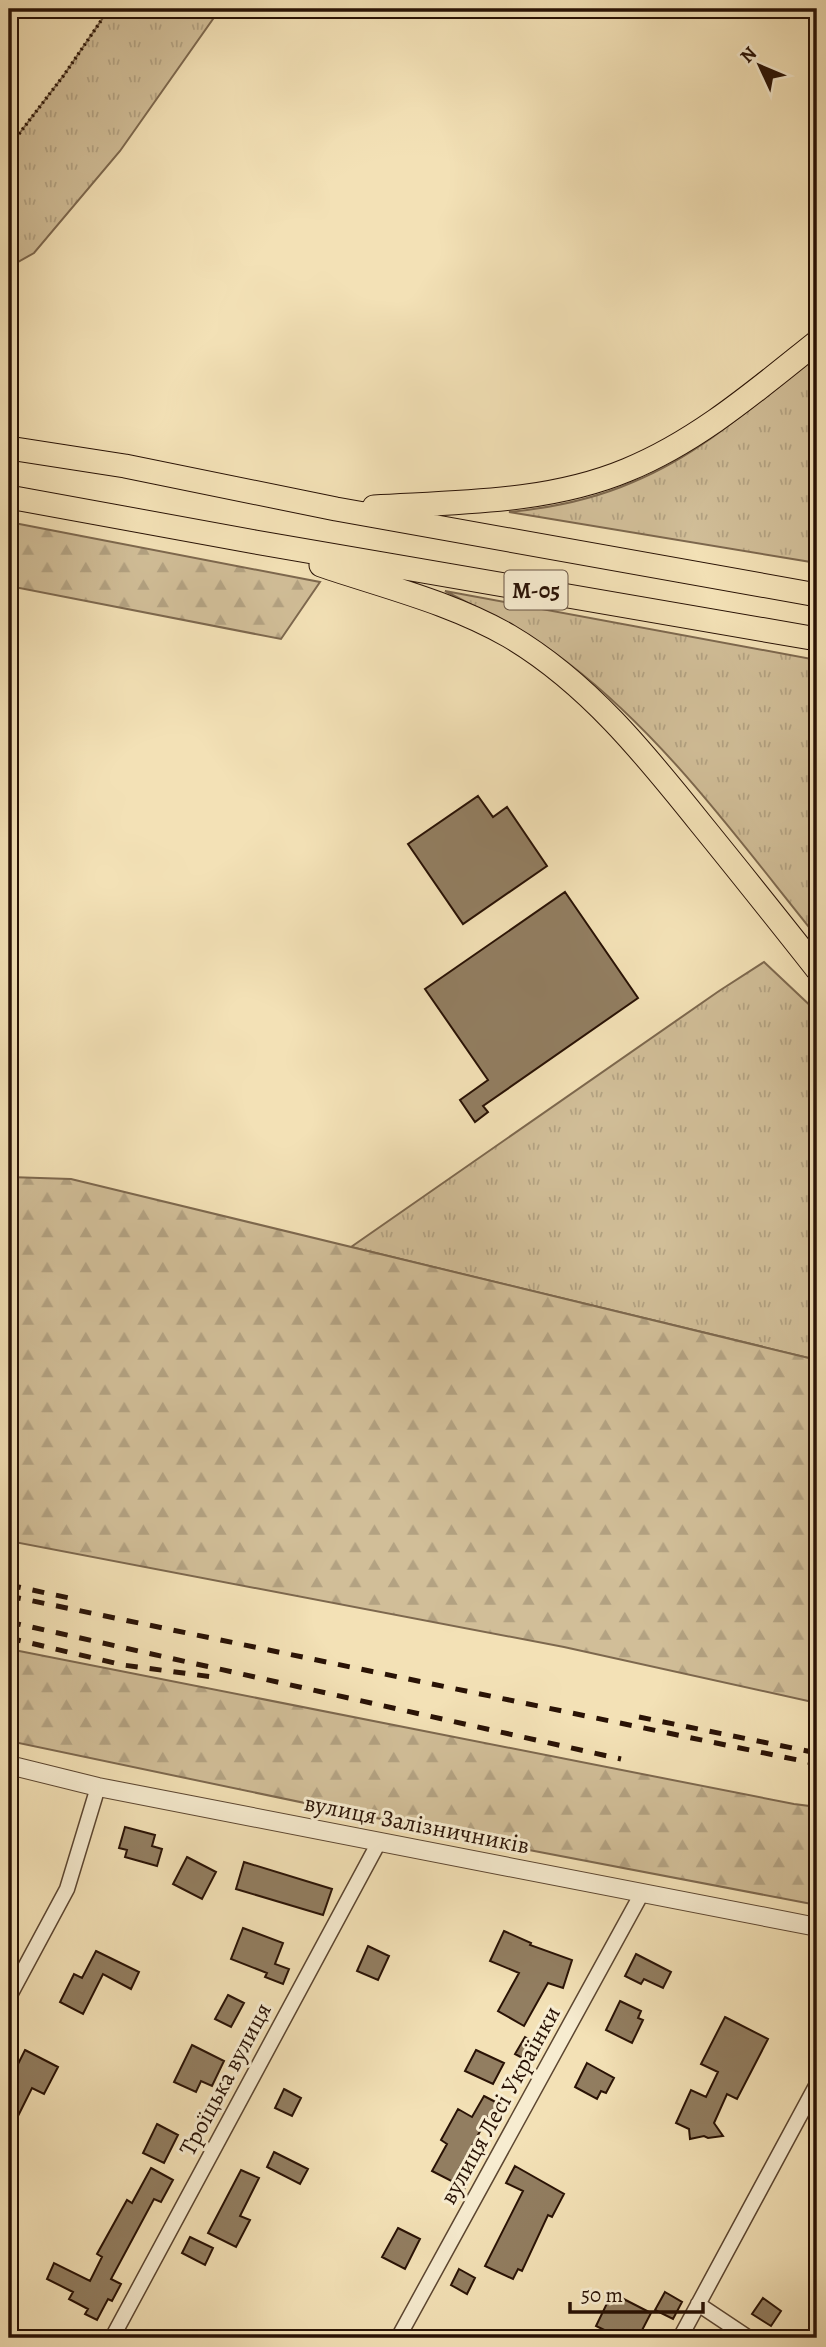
<svg xmlns="http://www.w3.org/2000/svg" width="826" height="2347" font-family="Alegreya,serif">
	<style>
		.grass { fill: url(#grass-tufts); stroke: #7d684e; stroke-width: 2 }
		.forest { fill: url(#forest-firs); stroke: #7d684e; stroke-width: 2 }
		.building { fill: #927e61; stroke: #291205; stroke-width: 2 }
		.lines { fill: none; stroke-linecap: round; stroke-linejoin: round }
		.minor-casing { stroke: #5c4631; stroke-width: 17 }
		.tertiary-casing { stroke: #5c4631; stroke-width: 20 }
		.trunk-casing { stroke: #291205; stroke-width: 25 }
		.path { stroke: #291205; stroke-width: 3.5; stroke-dasharray: 2 3.5; stroke-linecap: butt }
		.minor { stroke: #f7ecd0; stroke-width: 14 }
		.tertiary { stroke: #f7ecd0; stroke-width: 18 }
		.trunk { stroke: #f3e1b6; stroke-width: 23 }
		.rail { stroke: #291205; stroke-width: 5; stroke-dasharray: 12 12; stroke-linecap: butt }
		.labels { text-anchor: middle; dominant-baseline: central; stroke-width: 6; stroke-linejoin: round; paint-order: stroke }
		.shield { fill: #f7ecd0; stroke: #675342; stroke-width: 2 }
		.shield-label { font-size: 23px; font-weight: bold; fill: #291205 }
		.street-label { font-size: 24px; fill: #291205; stroke: #f7ecd0 }
	</style>
	<defs>
		<pattern id="grass-tufts" width="24" height="20" patternUnits="userSpaceOnUse" patternTransform="scale(1.75)"><rect width="24" height="20" fill="#d1be98"/><path d="M3 7l-1-3M5 7V3M7 7l1-3M15 17l-1-3M17 17v-4M19 17l1-3" fill="none" stroke="#b3a282"/></pattern>
		<pattern id="forest-firs" width="22" height="20" patternUnits="userSpaceOnUse" patternTransform="scale(1.75)"><rect width="22" height="20" fill="#d1be98"/><path d="M5 1l3.5 6h-7zM16 11l3.5 6h-7z" fill="#b3a282"/></pattern>
	</defs>
	<rect width="100%" height="100%" fill="#f3e1b6"/>
	<filter id="stains"><feTurbulence type="fractalNoise" baseFrequency=".00286" numOctaves="4"/><feColorMatrix values="0 0 0 0 .2 0 0 0 0 .09 0 0 0 0 .02 0 0 0 .5 -.17"/></filter>
	<radialGradient id="worn" r=".72"><stop offset=".6" stop-color="#630" stop-opacity="0"/><stop offset="1" stop-color="#630" stop-opacity=".3"/></radialGradient>
	<path class="grass" d="M109,9h111l-100,142 -86,102 -25,14v-120l55,-72z
		M817,355v208l-308,-51c42,-4 85,-13 124,-30 69,-28 127,-82 184,-127z
		M445,591l372,69v277c-77,-95 -151,-199 -249,-274 -38,-30 -81,-50 -123,-72z
		M764,962l53,50v348l-466,-113 368,-256z"/>
	<path class="forest" d="M9,522l311,60 -39,57 -272,-53z
		M9,1177l62,2 746,181v343l-253,-56 -555,-106z
		M9,1649l785,155 23,3v98l-288,-55 -520,-109z"/>
	<path class="building" d="M478,796l15,21 14,-10 40,59 -84,58 -55,-80z
		M565,892l73,106 -155,108 5,6 -13,10 -15,-22 28,-20 -63,-91z
		M125,1827l30,8 -3,11 10,3 -5,17 -32,-9 2,-7 -8,-2z
		M187,1857l29,15 -14,27 -29,-15z
		M244,1862l88,27 -9,26 -87,-26z
		M243,1928l40,15 -8,21 14,5 -6,15 -18,-7 2,-4 -36,-14z
		M504,1931l27,12 -1,2 42,15 -9,28 -15,-5 -24,43 -26,-15 21,-38 -29,-12z
		M368,1946l21,10 -11,24 -21,-9z
		M96,1951l43,21 -8,17 -28,-15 -20,40 -23,-12 14,-28 8,4z
		M636,1954l35,18 -8,16 -19,-9 -3,5 -16,-8z
		M228,1995l16,8 -13,24 -16,-8z
		M620,2001l21,10 -3,7 5,2 -11,23 -26,-13z
		M725,2017l43,22 -31,60 -10,-5 -13,29 9,13 -15,2 -4,-2 -14,3 -1,-10 -13,-6 15,-33 15,7 12,-25 -17,-8z
		M525,2037l16,9 -9,17 -17,-9z
		M192,2045l32,16 -12,25 -11,-5 -5,11 -22,-10z
		M25,2050l33,17 -14,27 -12,-6 -23,46v-52z
		M476,2050l28,13 -11,21 -28,-13z
		M587,2063l27,15 -8,15 -5,-2 -4,8 -22,-12z
		M284,2089l17,9 -9,18 -17,-8z
		M484,2096l23,12 -8,14 -11,-5 -29,52 12,7 -6,12 -33,-17 15,-27 -6,-4 17,-31 14,8z
		M157,2124l21,11 -14,28 -21,-10z
		M274,2152l34,17 -8,15 -33,-17z
		M515,2166l49,28 -12,23 -4,-2 -26,56 -4,-2 -5,10 -28,-13 38,-75 -17,-8z
		M151,2168l22,12 -12,22 -7,-3 -43,80 10,5 -9,17 -4,-2 -11,21 -12,-6 3,-5 -19,-10 4,-7 -26,-13 7,-16 36,18 12,-24 -5,-3 30,-54 5,3z
		M241,2170l18,8 -19,38 10,4 -14,27 -28,-14z
		M398,2228l22,11 -15,30 -23,-12z
		M190,2237l23,11 -8,17 -23,-12z
		M459,2269l16,9 -8,16 -16,-9z
		M665,2292l17,10 -9,17 -18,-9z
		M612,2293l39,20 -13,25h-17l-25,-12z
		M763,2298l18,13 -10,15 -19,-12z"/>
	<g class="lines">
		<g class="minor-casing">
			<path id="minor" d="M9,1997l58,-108 31,-102
				M698,2304l51,34
				M112,2338l267,-496
				M398,2338l244,-445
				M680,2338l137,-254"/>
		</g>
		<g class="tertiary-casing">
			<path id="tertiary" d="M9,1765l89,22 719,140"/>
		</g>
		<g class="trunk-casing">
			<path id="trunk" d="M9,448l116,18 211,43 481,86
				M9,497l246,45 562,97
				M374,507c85,-5 174,-4 253,-37 71,-29 131,-81 190,-128
				M321,565c64,22 129,37 188,71 78,46 136,118 192,188 39,48 78,97 116,145"/>
		</g>
		<path class="path" d="M9,147l55,-72 45,-66"/>
		<use href="#minor" class="minor"/>
		<use href="#tertiary" class="tertiary"/>
		<use href="#trunk" class="trunk"/>
		<path class="rail" d="M9,1585l65,14
			M9,1596l808,168
			M9,1622l612,137
			M9,1638l114,27 90,12
			M639,1717l178,36"/>
	</g>
	<g class="labels">
		<rect class="shield" x="504.5" y="570.5" width="63" height="39" rx="5"/>
		<g class="shield-label">
			<text x="536" y="590">М-05</text>
		</g>
		<g class="street-label">
			<text transform="translate(417 1824) rotate(11)">вулиця Залізничників</text>
			<text transform="translate(225 2079) rotate(-62)">Троїцька вулиця</text>
			<text transform="translate(500 2105) rotate(-61)">вулиця Лесі Українки</text>
		</g>
	</g>
	<rect width="826" height="2347" fill="none" stroke="#f3e1b6" stroke-width="35"/>
	<rect x="10" y="10" width="805" height="2326" fill="none" stroke="#291205" stroke-width="3.5"/>
	<rect x="18" y="18" width="791" height="2312" fill="none" stroke="#291205" stroke-width="2"/>
	<g transform="translate(760 66) rotate(314)" stroke="#f7ecd0" stroke-width="5" paint-order="stroke">
	<path d="M0-5L12 26L0 18L-12 26Z" fill="#291205"/>
	<text y="-10" font-size="19" font-weight="bold" text-anchor="middle" fill="#291205">N</text>
	</g>
	<path d="M570 2302v10h133v-10" fill="none" stroke="#291205" stroke-width="3.5"/>
	<text x="581" y="2302" font-size="21" fill="#291205" stroke="#f7ecd0" stroke-width="5" paint-order="stroke">50 m</text>
	<rect width="100%" height="100%" filter="url(#stains)"/>
	<rect width="100%" height="100%" fill="url(#worn)"/>
</svg>
